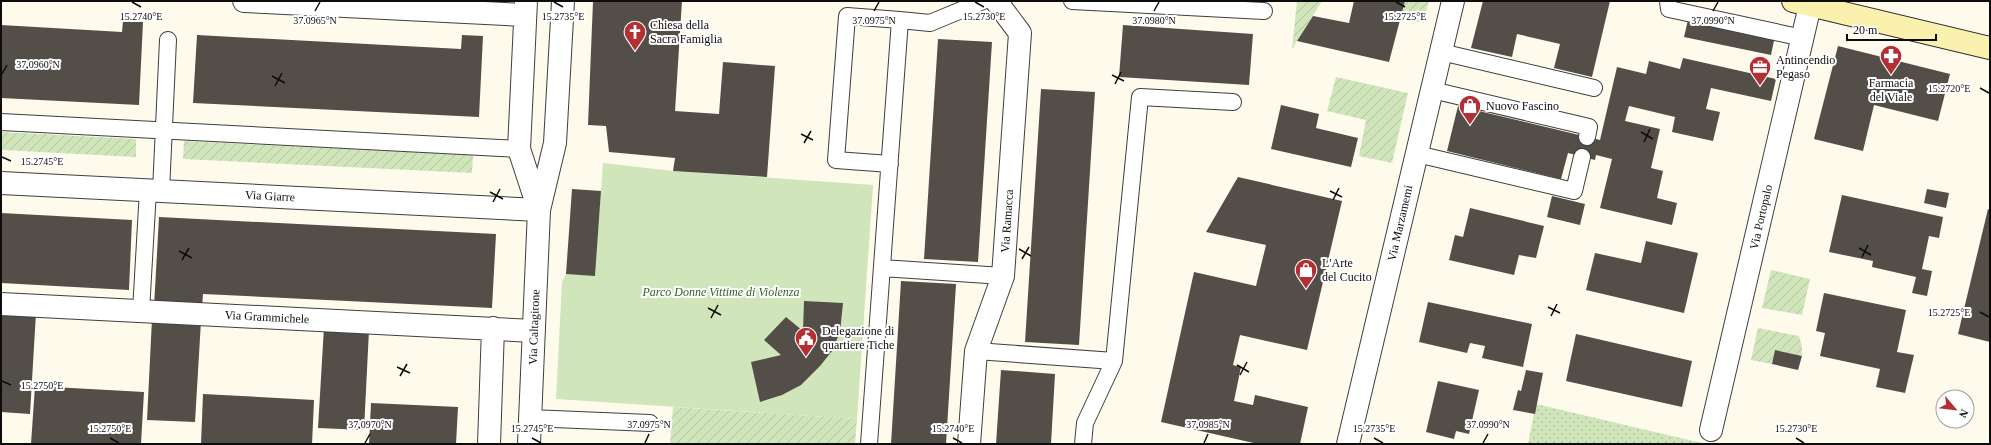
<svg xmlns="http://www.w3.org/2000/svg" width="1991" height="445" font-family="Georgia,serif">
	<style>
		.grass { fill: url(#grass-dots) }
		.park { fill: #d0e5b9 }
		.garden { fill: url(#garden-furrows) }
		.building { fill: #544e49 }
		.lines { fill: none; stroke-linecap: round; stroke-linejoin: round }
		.lane-casing { stroke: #3f3f3f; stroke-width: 18 }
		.street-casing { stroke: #3f3f3f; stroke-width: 24 }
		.secondary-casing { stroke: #2e2e2e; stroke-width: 24 }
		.lane { stroke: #fff; stroke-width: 16 }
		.street { stroke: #fff; stroke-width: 22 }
		.secondary { stroke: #f9f1ad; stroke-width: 22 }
		.ticks { fill: none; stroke: #0c0c0c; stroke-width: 1.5 }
		.labels { text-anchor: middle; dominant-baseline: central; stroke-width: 4; stroke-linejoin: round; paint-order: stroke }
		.poi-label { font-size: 12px; fill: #0c0c0c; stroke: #fff; text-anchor: start }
		.street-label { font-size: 12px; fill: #0c0c0c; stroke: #fff }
		.park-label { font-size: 12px; font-style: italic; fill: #2e5f22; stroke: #fff }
		.ticks-label { font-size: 10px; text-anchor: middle; fill: #0c0c0c; stroke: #fff; stroke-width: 4; stroke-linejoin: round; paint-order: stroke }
	</style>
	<defs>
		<pattern id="grass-dots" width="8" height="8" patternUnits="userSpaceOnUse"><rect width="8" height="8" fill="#d0e5b9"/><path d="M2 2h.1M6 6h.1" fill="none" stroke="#b1c39e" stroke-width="1.8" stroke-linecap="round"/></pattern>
		<pattern id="garden-furrows" width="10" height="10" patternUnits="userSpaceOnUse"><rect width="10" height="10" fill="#d0e5b9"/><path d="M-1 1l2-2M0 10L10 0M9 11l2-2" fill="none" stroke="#b1c39e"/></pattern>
	</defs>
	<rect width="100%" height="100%" fill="#fefbed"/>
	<path class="grass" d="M1536,404l170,40h-178z"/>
	<path class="park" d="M603,163l70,8 200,14 -16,234 -301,-20 6,-117 4,-8 29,1z"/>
	<path class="garden" d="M1297,1h25l-30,48z
		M1405,1h24l-5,22 -24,-5z
		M1336,77l72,16 -16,70 -33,-7 7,-36 -39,-9z
		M1,132l135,7v18l-135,-7z
		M184,141l289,14 -1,18 -289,-14z
		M1771,270l39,9 -8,36 -40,-7z
		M1758,328l41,8 3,11v9l-27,-6 -3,14 -21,-4z
		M673,407l184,12 -2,25h-185z"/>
	<path class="building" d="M593,1h89l-7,110 44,3 4,-52 52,4 -8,111 -94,-6 2,-13 -66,-6 -3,-26 -18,-1z
		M1354,1h51l-16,61 -92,-21 16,-25 36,7z
		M1483,1h127l-18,76 -38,-9 6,-24 -43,-10 -5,23 -41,-9z
		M1691,7l86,19 -6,29 -87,-18z
		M123,21l20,1 -4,83 -138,-7v-73l121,7z
		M1123,25l130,9 -4,51 -130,-8z
		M197,35l264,14 1,-14 21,1 -4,81 -286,-14z
		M938,39l54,3 -14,220 -54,-3z
		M1838,46l112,28 -12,47 -64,-16 -11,46 -49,-12z
		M1683,58l93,21 -5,22 -60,-13 -5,21 14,3 -7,29 -41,-9 3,-15 -46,-11 -4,15 35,8 -9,39 12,3 -6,27 20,5 -5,22 -72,-17 12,-49 -16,-4 -1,5 -27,-7 -7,26 -114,-28 11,-45 142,34 17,-73 29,7 3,-13 31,8z
		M1041,89l54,3 -16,253 -54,-3z
		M1281,105l38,9 -3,14 42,10 -7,29 -80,-18z
		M1238,177l104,24 -35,149 -67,-15 -7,30 8,2 -7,34 19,4 2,-10 53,12 -8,37h-42l-97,-22 33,-150 62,14 10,-41 -60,-13z
		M572,189l29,2 -6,85 -29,-2z
		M1927,189l22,4 -3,15 -22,-5z
		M1842,195l101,22 -4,21 -10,-2 -7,33 10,2 -5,25 -15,-3 4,-16 -44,-10 1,-6 -44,-9z
		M1552,196l33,8 -5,21 -33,-8z
		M1470,208l74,18 -8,32 -17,-3 -5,20 -65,-15 6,-25 8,2z
		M1988,209l2,1v132l-32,-8z
		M1,213l131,7 -3,70 -128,-7z
		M159,217l337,17 -4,74 -289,-14 -1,15 -48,-2z
		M1646,241l52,12 -14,60 -98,-23 9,-37 46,10z
		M901,281l55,3 -10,160h-55z
		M1824,293l82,17 -9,42 17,3 -9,38 -29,-6 4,-18 -60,-13 5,-23 -9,-2z
		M804,301l39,2 -3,29 -8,19 -12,15 -19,19 -19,10 -22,7 -9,-40 30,-7 -17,-15 22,-23 17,14z
		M1428,302l104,22 -9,43 -41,-9 3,-12 -15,-3 -3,10 -48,-11z
		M1,311l35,2 -6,101 -29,-2z
		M152,319l49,2 -6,101 -48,-2z
		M324,327l45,3 -5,100 -46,-2z
		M1576,334l116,27 -10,46 -116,-26z
		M1775,350l27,6 -4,14 -26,-6z
		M1001,370l54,4 -4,70h-55z
		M1526,370l17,3 -8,41 -22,-4 5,-20 3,1z
		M1438,381l41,9 -10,44 -13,-3 -2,8 -28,-7z
		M35,386l109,6 -3,52h-110z
		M203,394l111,6 -2,44h-111z
		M371,403l87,4 -2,37h-87z"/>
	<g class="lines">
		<g class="lane-casing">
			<path id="lane" d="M1072,1l192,10
				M1668,1l1,8 134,29
				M1441,52l153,36
				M1432,90l157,37 -2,10
				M1,122l518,27
				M1417,154l157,37 8,-34
				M890,164l-54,-4 11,-144 53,4
				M161,191l7,-151
				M882,268l121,8
				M141,311l7,-121
				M976,351l138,10
				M530,418l120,5
				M869,444l31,-424 30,3 53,-22
				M1083,444l2,-21 29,-62 26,-264 93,5"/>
		</g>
		<g class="street-casing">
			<path id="street" d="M244,1l281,14
				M526,1l-7,148 20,61
				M1,183l538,27
				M1,304l533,27
				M1711,430l100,-429
				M489,444l4,-116
				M529,444l10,-234 16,-67 8,-142
				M969,444l7,-93 27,-75 17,-243 -24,-32
				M1348,444l105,-443"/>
		</g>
		<g class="secondary-casing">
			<path id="secondary" d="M1793,1l197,47"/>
		</g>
		<use href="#lane" class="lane"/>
		<use href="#street" class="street"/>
		<use href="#secondary" class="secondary"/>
	</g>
	<path class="ticks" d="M132,2l9,5M554,2l9,5M975,2l9,5M1396,2l9,5M315,11l5,-9M874,11l5,-9M1154,11l5,-9M1713,11l5,-9M2,74l5,-9M1112,75l12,6M272,76l13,7M1115,84l6,-12M275,86l7,-13M1980,88l9,5M1641,132l12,7M801,134l12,6M1644,142l6,-13M804,143l7,-12M2,157l9,4M1330,191l12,6M490,192l13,7M1333,200l6,-12M493,202l7,-13M1859,248l12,7M1019,249l12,7M179,251l13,7M1862,257l6,-12M1022,259l7,-12M182,260l7,-12M1548,307l12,6M708,308l13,7M1980,312l9,5M1551,316l6,-12M711,318l7,-13M1237,365l12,7M397,367l13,6M1240,375l7,-13M400,376l7,-12M2,381l9,4M110,438l9,5M532,438l9,5M953,438l9,5M1374,438l9,5M1796,438l8,5M365,443l5,-9M645,443l4,-9M1204,443l4,-9M1483,443l5,-9"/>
	<defs>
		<g id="church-pin" transform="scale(1.15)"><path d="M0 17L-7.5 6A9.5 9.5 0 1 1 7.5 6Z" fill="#b22f34" stroke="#fff"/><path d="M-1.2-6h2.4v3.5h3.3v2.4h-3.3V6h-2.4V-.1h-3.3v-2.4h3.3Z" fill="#fff"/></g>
		<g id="pharmacy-pin" transform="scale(1.15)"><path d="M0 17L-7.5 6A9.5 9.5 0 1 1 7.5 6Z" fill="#b22f34" stroke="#fff"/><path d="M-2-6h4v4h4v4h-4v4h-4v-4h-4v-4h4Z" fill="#fff"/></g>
		<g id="office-pin" transform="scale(1.15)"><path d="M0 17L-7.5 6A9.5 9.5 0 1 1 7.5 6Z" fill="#b22f34" stroke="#fff"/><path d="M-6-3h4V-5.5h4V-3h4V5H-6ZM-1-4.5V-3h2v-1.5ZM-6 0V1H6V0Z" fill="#fff"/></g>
		<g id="shop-pin" transform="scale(1.15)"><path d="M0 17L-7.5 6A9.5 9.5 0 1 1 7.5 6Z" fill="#b22f34" stroke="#fff"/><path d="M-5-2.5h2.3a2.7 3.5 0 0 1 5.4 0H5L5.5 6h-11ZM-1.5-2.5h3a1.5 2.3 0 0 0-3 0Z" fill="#fff"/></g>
		<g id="civic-pin" transform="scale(1.15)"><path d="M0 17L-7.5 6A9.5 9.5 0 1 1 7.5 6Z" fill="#b22f34" stroke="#fff"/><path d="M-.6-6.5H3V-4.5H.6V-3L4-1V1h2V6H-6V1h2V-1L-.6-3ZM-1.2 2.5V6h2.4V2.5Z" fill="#fff"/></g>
	</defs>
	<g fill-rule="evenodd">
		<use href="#church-pin" x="635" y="32"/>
		<use href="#pharmacy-pin" x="1891" y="56"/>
		<use href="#office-pin" x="1760" y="67"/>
		<use href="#shop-pin" x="1470" y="106"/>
		<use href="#shop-pin" x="1306" y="270"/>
		<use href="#civic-pin" x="806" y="338"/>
	</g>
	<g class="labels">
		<g class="poi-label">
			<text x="650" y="25">Chiesa della<tspan x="650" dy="14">Sacra Famiglia</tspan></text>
			<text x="1776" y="60">Antincendio<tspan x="1776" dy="14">Pegaso</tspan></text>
			<text x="1891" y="83" text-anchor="middle">Farmacia<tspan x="1891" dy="14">del Viale</tspan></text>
			<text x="1486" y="106">Nuovo Fascino</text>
			<text x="1322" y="263">L'Arte<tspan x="1322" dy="14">del Cucito</tspan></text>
			<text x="822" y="331">Delegazione di<tspan x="822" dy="14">quartiere Tiche</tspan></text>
		</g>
		<g class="street-label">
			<text transform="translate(270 196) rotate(3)">Via Giarre</text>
			<text transform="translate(1761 217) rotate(-77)">Via Portopalo</text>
			<text transform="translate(1007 221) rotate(-86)">Via Ramacca</text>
			<text transform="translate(1400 223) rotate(-77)">Via Marzamemi</text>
			<text transform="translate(267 317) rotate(3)">Via Grammichele</text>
			<text transform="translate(534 327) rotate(-88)">Via Caltagirone</text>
		</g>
		<g class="park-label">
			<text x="721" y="292">Parco Donne Vittime di Violenza</text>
		</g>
	</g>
	<g class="ticks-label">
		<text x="141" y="20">15.2740°E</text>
		<text x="563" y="20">15.2735°E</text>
		<text x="984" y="20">15.2730°E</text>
		<text x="1405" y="20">15.2725°E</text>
		<text x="315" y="24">37.0965°N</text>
		<text x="874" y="24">37.0975°N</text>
		<text x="1154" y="24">37.0980°N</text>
		<text x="1713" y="24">37.0990°N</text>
		<text x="38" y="68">37.0960°N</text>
		<text x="1949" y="92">15.2720°E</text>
		<text x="42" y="165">15.2745°E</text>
		<text x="1949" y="316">15.2725°E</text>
		<text x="42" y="389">15.2750°E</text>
		<text x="370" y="428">37.0970°N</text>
		<text x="649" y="428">37.0975°N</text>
		<text x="1208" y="428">37.0985°N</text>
		<text x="1488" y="428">37.0990°N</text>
		<text x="110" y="432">15.2750°E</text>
		<text x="532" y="432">15.2745°E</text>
		<text x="953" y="432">15.2740°E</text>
		<text x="1374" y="432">15.2735°E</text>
		<text x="1796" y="432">15.2730°E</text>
	</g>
	<rect width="1991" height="445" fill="none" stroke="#0c0c0c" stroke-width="4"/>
	<g transform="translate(1955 409) rotate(118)"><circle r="19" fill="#ffffff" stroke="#9e9e9e"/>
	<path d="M0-3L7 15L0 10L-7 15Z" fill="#b22f34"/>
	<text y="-6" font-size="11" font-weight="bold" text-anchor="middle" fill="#0c0c0c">N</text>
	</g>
	<path d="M1847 34v6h89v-6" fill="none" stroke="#0c0c0c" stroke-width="2"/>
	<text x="1853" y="34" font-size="12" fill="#0c0c0c" stroke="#ffffff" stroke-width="3" paint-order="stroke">20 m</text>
</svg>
